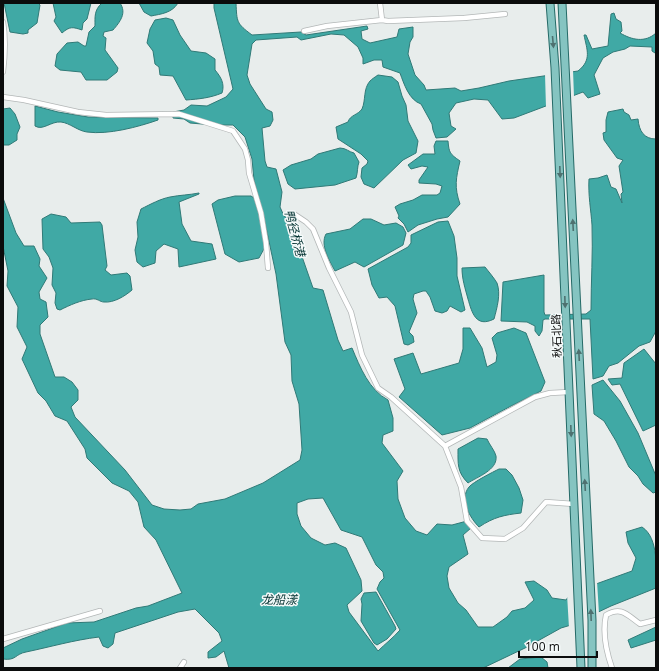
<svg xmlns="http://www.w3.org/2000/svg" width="659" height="671" font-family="'Open Sans','Noto Sans SC',sans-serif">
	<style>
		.water { fill: #40a9a5; stroke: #307a77; fill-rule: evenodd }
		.pier { fill: #e8edec }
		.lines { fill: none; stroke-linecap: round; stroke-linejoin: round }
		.street-casing { stroke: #b3b7b7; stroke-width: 6 }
		.primary-casing { stroke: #256a67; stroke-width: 9 }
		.street { stroke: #fff; stroke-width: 4.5 }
		.primary { stroke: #85c4c1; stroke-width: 7 }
		.oneway { fill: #4e7170 }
		.labels { text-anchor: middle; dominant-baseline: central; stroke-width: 3; stroke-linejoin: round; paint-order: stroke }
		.street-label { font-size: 11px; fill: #0b0c0c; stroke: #f5fafa }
		.water-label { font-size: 12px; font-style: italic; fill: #003130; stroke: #f5fafa }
	</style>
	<rect width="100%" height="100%" fill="#e8edec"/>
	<path class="water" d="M4,3h34l2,2 -3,18 -9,7v3l-5,1 -13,-2z
		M53,3h38l-4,16 -4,4 -1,7c-9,-3 -12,-4 -20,3l-8,-12 2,-4z
		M102,3h18c7,10 0,19 -7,27l-9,2 -1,4 3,2 -1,12 13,18 -1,4 -10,8h-21l-5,-8 -21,-2 -5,-4 2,-12 10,-11 11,-1 6,4h2l3,-14 6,-6c0,-9 -1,-16 7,-23z
		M139,3h39c-6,10 -17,11 -27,13l-7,-4z
		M214,3h22c1,19 0,20 16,32l49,-3 5,3 61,-9 1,3 -7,2 1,8 8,4 27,-6 2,-8 14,-2v10l-3,5 -2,12 7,21 9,10 2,5 29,-2 6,3 18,-3 30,-7 69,-10c14,-11 9,-21 6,-36h2l6,14 16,-3 3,-32 3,-1 2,6 5,3 1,9 -2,2c12,7 25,10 36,0v19l-1,1 -3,-2v-4l-22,-1 -5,3 -12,3 -10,6 -9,17 6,19 -12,4 -5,-6 -69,26 -12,1 -14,-19 -14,-1 -18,4 -7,10 2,13 5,3 -9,8 -11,1 -3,-8 -1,-6 -11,-20c-12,-4 -17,-20 -21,-31l-17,-6 -1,-7h-8l-11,4v-6l-5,-11 -14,-12 -13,-1 -30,6 -4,-3 -41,3 -4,4 -5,31 3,9 16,25 6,3 1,8 -3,6 -8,2 3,33 2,6 9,2 6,23 -2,15 4,9 10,7 5,25 14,40 10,2 15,50 5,11 9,-3c8,19 17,42 36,52l5,18v13l-10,4 -1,8 21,28 -6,10 1,18 7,19 11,13 11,4 10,-11 15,1 15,-4 4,7 -8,7 5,19 -19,13 -2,9 2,12 9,15 8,7 12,17h15l14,-10 5,-6 13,-3 9,-8 -9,-18 9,-1 13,9 5,8 14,2 5,-7 61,-22 4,-13 -8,-15 -2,-11 16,-5c17,11 14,42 14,61l-45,18 -40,19 -10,3 -36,20 -42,20h-254l-5,-17 -8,6 -8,1v-6l14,-11 -3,-8 -24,-24 -17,3 -63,21 -2,11 -5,4 -5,-2 -4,-9c-25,3 -49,10 -73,15 -11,2 -10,9 -23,7v-11l19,-9 45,-16 27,-1 42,-14 12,-2 34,-13 -26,-53 -12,-13 -6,-25 -9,-11 -17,-8 -25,-25 -2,-9 -18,-28 -12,-5 -9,-15 -8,-8 -16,-34 5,-12 -10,-20 1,-20 -11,-21 1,-15 -5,-25v-48l13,35 8,13h10l6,13 -1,7 8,12 -8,14 1,7 6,3 2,15 -8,8v9l15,43h9l8,5 6,8v10l-7,7 4,10 50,53 27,35 12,4 16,1 11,-1 7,-5 27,-5 38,-16 37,-23 2,-10 -3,-46 -7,-23 -1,-26 -6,-13 -9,-68 -12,-56 -10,-38 -2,-21 -7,-22 -12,-12h-19l-24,-2 -6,-4 -11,-1v-6l11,-2 7,-5 16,1 19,-9 7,-8 -19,-81zM323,498l18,32 21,7 14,28 7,7 1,6 -4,4 -3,7 23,41c-7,8 -15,14 -22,21l-29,-39 -2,-7 15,-14 -1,-11 -15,-32 -11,-5 -10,2 -14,-7 -10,-12 -4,-12v-11l11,-4z
		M166,18l7,2 7,15 11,16 15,2 9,6v11c6,7 10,14 7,23 -12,5 -23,6 -36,7l-13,-24 -13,-1 -1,-8 -4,-3 -2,-13 -6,-8 3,-14 5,-9z
		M378,75l14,2 6,5 4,14 4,9 2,16 10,20 -2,12 -13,7 -29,28 -10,-4 -3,-7 1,-9 5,-4 1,-3 -7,-7 -23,-15 -2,-12 12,-5c2,-7 10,-7 14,-13 4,-9 1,-20 8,-28 2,-2 5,-4 8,-6z
		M35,106l23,6 30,5 70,1v2c-20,7 -50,15 -71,12 -9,-1 -17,-9 -26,-10 -10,-1 -18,9 -26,4z
		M10,108l5,6 5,13 -3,7v6l-8,5h-6v-36z
		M623,109l1,3 5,3 2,5 7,-1c1,12 6,20 18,20v192l-6,11 -11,4 -21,17 -9,3 -6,10 -10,3 -3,-60h-45l-2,1 -1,11 -3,5 -4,-5v-5l-8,-4 -26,-1 2,-39 41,-7v37l1,3 41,-1 5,-4c0,-28 2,-57 1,-85 -1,-15 -4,-30 -3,-46l9,-1 9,-3 4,12 5,2 6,14 -1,-9 2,-2 -4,-26 4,-6 -6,-2 -13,-18 -1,-7 3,-1v-12l2,-8z
		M436,141h12c1,12 2,13 12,20 -4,17 -6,26 0,43l-12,13 -11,2 -19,6 -10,7 -4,-8 -6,-6 1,-2 -4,-9 5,-3 13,-4 9,-5h15l3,-2 2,-7 -6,-2 -17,-1v-3l9,-13 -6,-1 -11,3 -3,-4 15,-11h12l-1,-8z
		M340,148c6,0 9,4 14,5l5,9c-2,5 -1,10 -3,16l-21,7 -40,4 -7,-5 -5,-14 8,-5 20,-6 7,-5z
		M199,193v1l-20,8 3,22 9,17 21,3 4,15 -37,8 -1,-18 -14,-5 -8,7 -1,12 -12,4 -6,-5 -2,-12 3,-13 -1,-15 4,-13c10,-5 19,-10 29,-12 10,-2 19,-2 29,-4z
		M235,196h16l3,2 5,16 6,33 -6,11 -20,4 -14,-8 -13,-50 6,-4z
		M51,214l15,3 5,6 29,-1 2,3 5,41 -2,4 6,5 16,-2 3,3 2,14c-7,6 -18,13 -28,12 -4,0 -7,-4 -12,-3 -11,1 -22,6 -32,11l-3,-1 -2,-6 1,-10 -4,-8 1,-17 -4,-11 -6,-8 -1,-30z
		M363,219h8l13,6 12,-2 7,4 3,6 -3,12 -39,22 -9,-5 -20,9c-6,-11 -15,-26 -9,-37l24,-5z
		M448,221l6,15 3,22v18l8,34 -4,2 -11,-6 -3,5 -5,2 -7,-2 -5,-14 -4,-6h-3l-9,3 -1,5 4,14 -8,19 4,4 1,6 -6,3 -4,-1 -9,-38 -8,-9 -8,1 -7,-13 -4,-16 40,-22 3,-4v-8l27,-13z
		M485,267c4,5 9,11 12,16 4,11 0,25 -3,36 -18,9 -22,-6 -26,-20 -3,-11 -6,-20 -6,-31z
		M463,328h7l12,20 5,19 9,-5 1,-7 -5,-17 5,-5 17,-5 12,5 19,49 -4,9 -30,15 -41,22 -28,7 -43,-38 6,-8 -11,-30 19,-6 8,21 38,-11 4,-14z
		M644,349l12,15v61l-13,6 -23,-47 -8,1 -4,-6 14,-1 2,-15z
		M603,380l17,21 18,32 18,43v16l-3,1 -10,-9 -5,-8 -9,-9 -13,-26 -12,-20 -10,-7 -2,-29z
		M478,438l9,1c2,5 8,12 9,17 2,14 -19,21 -28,27 -11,-11 -10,-19 -10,-34z
		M499,469h7l6,6 7,13 4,12 -2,13c-17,2 -27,4 -42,14 -9,-9 -20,-28 -10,-40 4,-5 24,-15 30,-18z
		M376,592l19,34 1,3 -9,10 -10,6 -3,-2 -13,-22 1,-17 -1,-5 3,-6z
		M656,627v13l-25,8 -3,-8z
		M541,657l6,5 1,6h-40l12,-9z"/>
	<path class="pier" d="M573,70l1,27 -28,11 -1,-34z
		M597,581l2,33 -30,14 -2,-34 3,-3z"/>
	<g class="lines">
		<g class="street-casing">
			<path id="street" d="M380,3l2,17
				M3,22c3,17 2,33 0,50
				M304,31l23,-5 55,-6 6,1 76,-3 41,-4
				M3,97l21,3 54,12 28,3 73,-1 54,17 12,18 3,11 1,13 12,40 5,30 2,25
				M294,214l12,8 7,7 16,39 22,44 11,43 16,33 13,9 54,49 16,41 6,34 15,17 23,1 18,-11 23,-26 28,2
				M445,446l90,-49 15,-4 19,-1
				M3,639l97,-28
				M180,668l4,-6
				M612,668c-6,-17 -10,-34 -6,-53 16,-9 21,0 34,9l16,-4"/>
		</g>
		<g class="primary-casing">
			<path id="primary" d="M550,3l5,65 26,600
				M562,3l30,617v48"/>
		</g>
		<use href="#street" class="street"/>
		<use href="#primary" class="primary"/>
	</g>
	<defs><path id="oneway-solid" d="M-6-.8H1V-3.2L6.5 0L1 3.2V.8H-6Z"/></defs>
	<g class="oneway">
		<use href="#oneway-solid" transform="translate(553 42) rotate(85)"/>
		<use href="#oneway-solid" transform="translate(560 172) rotate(88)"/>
		<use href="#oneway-solid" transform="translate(573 225) rotate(-93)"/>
		<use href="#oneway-solid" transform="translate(565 302) rotate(88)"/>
		<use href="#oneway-solid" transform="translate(579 355) rotate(-93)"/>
		<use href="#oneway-solid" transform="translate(571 431) rotate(88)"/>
		<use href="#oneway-solid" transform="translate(585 485) rotate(-93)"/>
		<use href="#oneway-solid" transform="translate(591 615) rotate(-92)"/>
	</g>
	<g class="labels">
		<g class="street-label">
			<text transform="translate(556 336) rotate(-92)">秋石北路</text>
		</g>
		<g class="water-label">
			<text transform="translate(295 233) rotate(75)">鸭径桥港</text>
			<text x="279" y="599">龙船漾</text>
		</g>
	</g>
	<rect width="659" height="671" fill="none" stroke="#0b0c0c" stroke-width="8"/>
	<path d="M519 651v6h78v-6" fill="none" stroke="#0b0c0c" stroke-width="2"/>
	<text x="525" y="651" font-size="12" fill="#0b0c0c" stroke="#f5fafa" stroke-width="3" paint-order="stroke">100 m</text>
</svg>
